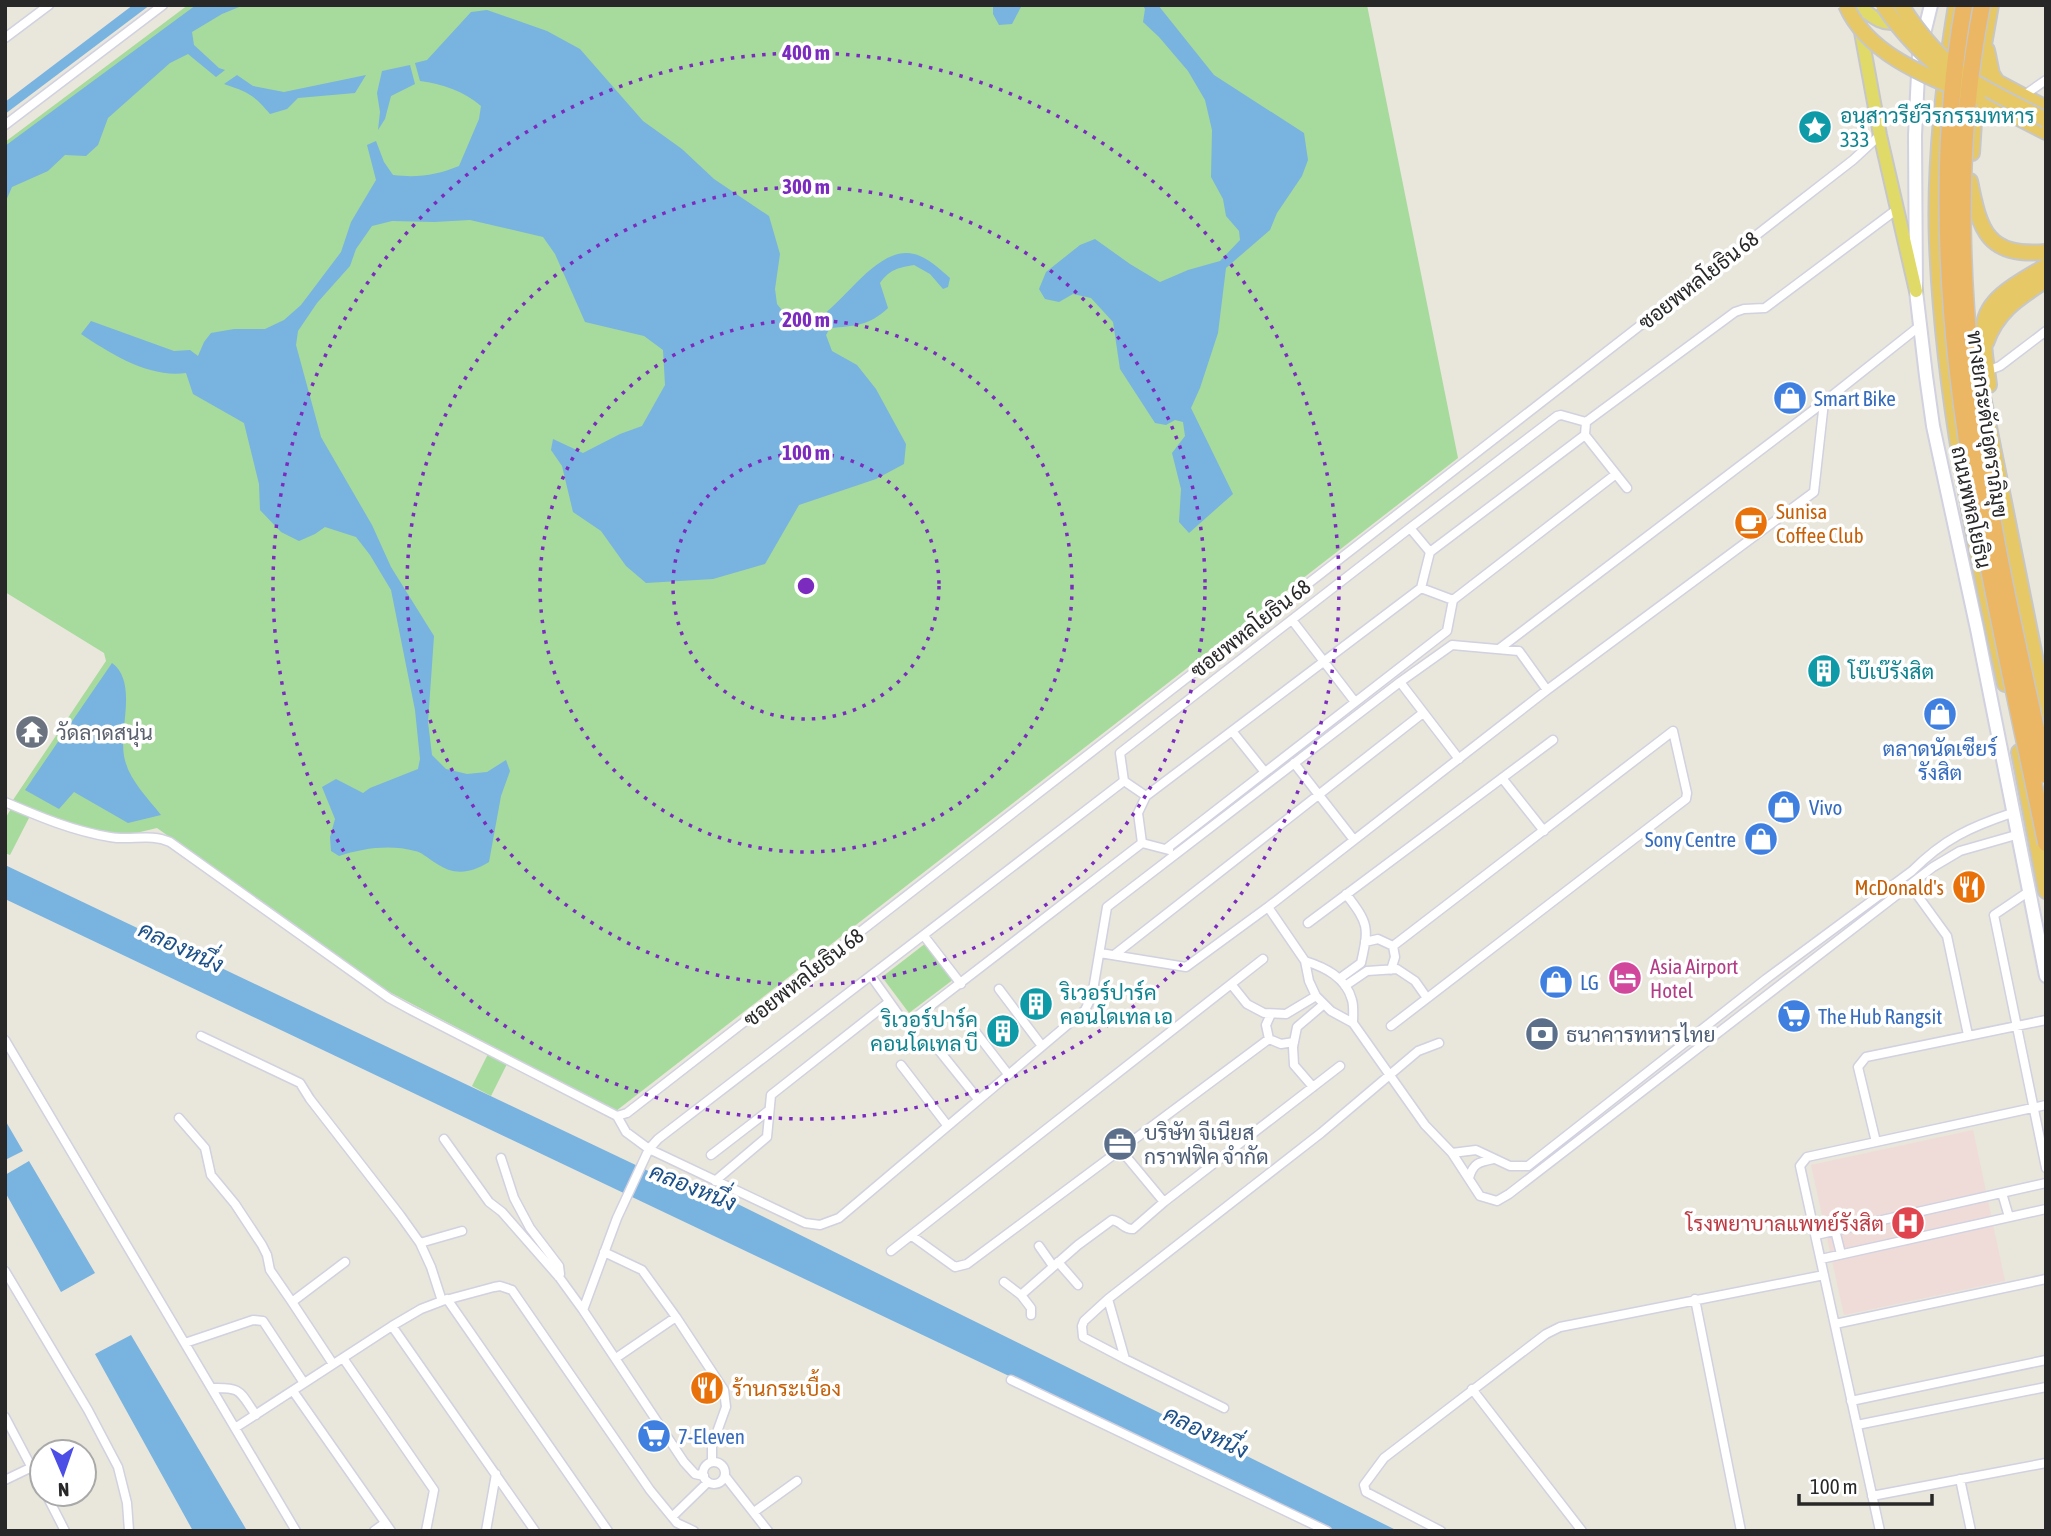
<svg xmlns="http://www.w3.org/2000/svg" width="2051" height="1536" font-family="'Asap Condensed',Sarabun,sans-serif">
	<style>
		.medical { fill: #efdcd9 }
		.green { fill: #a7da9d }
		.water { fill: #79b3e0 }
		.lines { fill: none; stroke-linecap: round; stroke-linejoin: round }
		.minor-casing { stroke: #d1d1e0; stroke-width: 11 }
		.secondary-casing { stroke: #d1d1e0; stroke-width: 16 }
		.primary-casing { stroke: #c7c7c7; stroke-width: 16 }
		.trunk-casing { stroke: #c7c7c7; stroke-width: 18 }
		.minor { stroke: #fff; stroke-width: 8 }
		.secondary { stroke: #fff; stroke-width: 12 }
		.primary { stroke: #e0da69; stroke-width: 12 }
		.trunk { stroke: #e6c866; stroke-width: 14 }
		.trunk-bridge-casing { stroke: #c7c7c7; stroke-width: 18; stroke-linecap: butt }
		.motorway-bridge-casing { stroke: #c7c7c7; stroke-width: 19; stroke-linecap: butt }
		.trunk-bridge { stroke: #e6c866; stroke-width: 14 }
		.motorway-bridge { stroke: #ecb764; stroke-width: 16 }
		.ring { fill: none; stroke: #7b2cbf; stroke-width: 3.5; stroke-dasharray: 3.5 7 }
		.labels { text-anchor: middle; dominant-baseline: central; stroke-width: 7; stroke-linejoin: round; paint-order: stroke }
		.culture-label { font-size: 21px; fill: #0d838f; stroke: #fff; text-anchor: start }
		.street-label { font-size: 21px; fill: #282828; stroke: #fff }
		.shop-label { font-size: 21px; fill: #366cbe; stroke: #fff; text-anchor: start }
		.food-label { font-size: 21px; fill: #c56008; stroke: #fff; text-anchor: start }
		.worship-label { font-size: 21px; fill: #5b616d; stroke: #fff; text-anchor: start }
		.hotel-label { font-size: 21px; fill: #b23c85; stroke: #fff; text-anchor: start }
		.service-label { font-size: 21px; fill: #4e5e75; stroke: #fff; text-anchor: start }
		.health-label { font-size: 21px; fill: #be3a42; stroke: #fff; text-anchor: end }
		.water-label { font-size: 23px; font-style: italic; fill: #1c5089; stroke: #fff }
		.centre { fill: #7b2cbf; stroke: #fff; stroke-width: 3.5 }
		.ring-label { font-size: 21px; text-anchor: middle; font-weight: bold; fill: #7b2cbf; stroke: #fff; stroke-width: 7; stroke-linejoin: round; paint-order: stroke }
	</style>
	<rect width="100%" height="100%" fill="#e9e6db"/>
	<path class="medical" d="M1973,1130l32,151 -161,34 -33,-150z"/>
	<path class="green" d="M188,5h1179l91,453 -842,653 -238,-125 -221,-158 -38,9 -55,-11 -53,-23 95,-142 -2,-8 -99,-61v-450z
		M12,807l18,9 -20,39 -5,-2v-34z
		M926,943l28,36 -45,34 -27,-36z
		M488,1054l19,10 -16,32 -19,-10z"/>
	<path class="water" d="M133,5h17l-145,109v-12z
		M196,5h48l-22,9 -30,18 2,13 25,23 6,2 -9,7 -28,-23 -18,9 -62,55 -10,27 -12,11 -21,-1 -17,16 -36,16 -7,16v-57z
		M993,5h29l-10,19 -13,1 -6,-11z
		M1143,5h15l56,70 90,58 4,27 -6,16 -25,37 -7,17 -44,38 -8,65 -18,55 -9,20 42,86 -44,39 -10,-11 2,-33 -9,-36 13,-17 -2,-14 -8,-2 -9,5 -11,-2 -35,-54 -7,-47 -22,-24 -18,-4 -14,8 -14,-3 -6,-10 7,-17 34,-27 15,-6 35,25 30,18 28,-12 32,-9 20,-21 -1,-9 -13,-15 -3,-17 -12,-22 1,-47 -7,-30 -17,-29 -29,-34 -16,-15 2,-13z
		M487,10l60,21 33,18 63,72 39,28 32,30 55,37 11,38 -5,35 2,15 12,15c10,2 22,3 32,-3 25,-16 58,-71 93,-62 13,3 26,15 36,24l-2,9 -5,2 -13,-15 -16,-9c-16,3 -24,4 -34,18l8,25c-19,18 -34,18 -58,20l-4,7 6,16 25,14 19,24 30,55 -2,20 -28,15 -77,26 -34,59 -52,15 -67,4 -20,-17 -25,-35 -28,-19 -11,-46 -11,-16 2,-11 30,14 37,-19 22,-8 23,-41 -2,-35 -19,-14 -59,-14 -30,-68 -12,-17 -73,-17 -36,2 -42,-1 -20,5 -16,23 -6,17 -33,37 -19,28 -2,14 25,92 51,88 19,42 43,69 -6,86 4,33 14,14 21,5 20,-2 19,-12 4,11 -9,25 -12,66c-20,12 -35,14 -55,0 -6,-4 -13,-10 -19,-11 -24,-7 -53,-3 -76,5l-8,-5 -1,-14 5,-18 -13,-32 14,-8 27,14 7,-5 48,-19 2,-10 -5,-49 -24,-120 -21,-35 -14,-18 -31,-10 -10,7 -16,7 -18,-9 -21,-22 -1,-26 -15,-61 -51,-29 -7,-21c-37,5 -75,-19 -105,-39l10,-13 83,30 16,-1 8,6 6,-14 7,-9 23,-4h31l19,-9 17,-15 40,-53 10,-30 25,-42 -9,-35 9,-4 8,21 9,13c25,3 44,0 66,-9l20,-47 2,-13c-17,-15 -39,-22 -61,-25l-5,-18 12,-3 44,-48z
		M410,65l5,19 -24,12 -6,23 -7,11 2,-18 -3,-19 5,-22z
		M237,75l16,11 31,6 82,-17 -11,18 -57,5 -11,11 -17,5c-16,-19 -22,-22 -46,-30z
		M112,663c26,19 7,65 12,93 4,23 23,41 37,59l-33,8 -54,-31 -15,17 -34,-19z
		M5,865l658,313 12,-5 723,358h-63l-1330,-632z
		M5,1120l18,31 -18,9z
		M29,1161l66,112 -34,19 -56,-100v-17z
		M131,1335l115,194 -3,2h-50l-98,-177z"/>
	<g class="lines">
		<g class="minor-casing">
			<path id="minor" d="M5,38l44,-33
				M2023,96l23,-16
				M5,125l158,-120
				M1987,371l13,-5 46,-35
				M1586,422l149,-110 9,-3 21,-1 131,-98
				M1585,435l42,53
				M1430,552l155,-117 1,-13
				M1453,600l163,-126
				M1292,620l63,82
				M1499,649l325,-247 97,-77
				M1400,682l59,77
				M1232,731l32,40
				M1294,763l60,77
				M1502,778l42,53
				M1146,796l-22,-15 -4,-28 290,-225 147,-112 4,-1 25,7
				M5,802c35,15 68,29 105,35 21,4 40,-4 60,5l219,156 22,12 206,106 9,16 23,17 156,74 15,2 19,-7 246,-208 7,-14 15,-89 293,-225 52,-37 67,6 28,39
				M1142,843l-4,-30 8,-17 275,-208 9,-36 -20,-24
				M1142,843l27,7
				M1166,849l281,-218 6,-31 -32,-12
				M1910,885l37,51 21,99
				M2028,892l-34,23 52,253
				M1268,907l37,54 4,20 7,15 15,15 22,12 72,102 27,28 28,43 17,5 12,-7 424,-327 27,-16 56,-16
				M1308,923l245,-183
				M924,936l37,48
				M1365,942l13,-3 15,7 2,11 -4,13
				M1100,953l86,14 82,-60 279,-217 267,-198 10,-90
				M1114,955l309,-242
				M1305,961c19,6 41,16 47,39 2,7 1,16 1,23
				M871,976l30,42 10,2 5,-3 226,-174
				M1339,979l22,-16c8,-36 8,-39 -15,-69
				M1231,984l16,20 17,9 22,1 30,-18
				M1345,986l22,-15 30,-2 18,12 12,17
				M999,989l43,57
				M1271,1014l-5,11 3,14 12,5 13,-2
				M964,1017l44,57
				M1391,1026l295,-227 1,-6 -14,-62 -280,215
				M201,1036l99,47 10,16 90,116 20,28 11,24 11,34
				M5,1040l291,491
				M933,1043l45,56
				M901,1065l46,60
				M1313,1087l-19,-22 -1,-18 4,-20 27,-23
				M617,1116l10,-3 1226,-953 27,-25
				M179,1118l26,30 6,27 24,29 27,41 5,10 3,15 22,32
				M444,1139l45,63 13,10 57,65 24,33
				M1876,1142l-18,-75 8,-10 180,-37
				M1120,1149l44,53
				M1452,1153l24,-3 34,16h18l238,-187 146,-108c32,-32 58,-44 100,-58
				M711,1155l57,-44
				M501,1158l13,40 16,30 29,38 1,8 -1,3
				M1469,1178c4,-15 10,-16 25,-19
				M715,1181l52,-44 4,-42 118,-93
				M2002,1193l7,24
				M1900,1216l7,24
				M1835,1230l6,24
				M1816,1235l230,-52
				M912,1236l43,31 12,-3 302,-225
				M420,1243l42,-12
				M1039,1246l14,20
				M891,1251l372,-292
				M604,1252l38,18 34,47 48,73 2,17 -14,39v16
				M1821,1259l225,-50
				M1058,1262l20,23
				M5,1271l83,139 30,57 9,36 2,28
				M1004,1282l17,13 57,-50 34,-25c9,1 12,10 21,9l31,-27 176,-136
				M1021,1295l10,13v7
				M447,1299l161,232
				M1108,1299l-24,22 -2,5 1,11 42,22
				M1695,1299l46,232
				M1835,1324l211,-45
				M392,1326l143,205
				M185,1343l68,-23 10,1 41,62
				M343,1358l91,132 -8,41
				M616,1358l60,-41
				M333,1364l-41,-62 53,-40
				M1011,1380l316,151
				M212,1388c30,-1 27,3 44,27
				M1472,1389l110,142
				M293,1391l98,140
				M1851,1401l195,-41
				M1224,1408l-99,-49 -17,-60 213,-166 97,-82 21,-8
				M5,1417l37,70
				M1857,1425l189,-38
				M235,1428l157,-102 29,-17 21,-8 52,-14 6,-1 12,4 138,200 27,33 17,8
				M703 1473a11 11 0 1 1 22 0a11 11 0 1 1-22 0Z
				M704,1476l-9,-2 -11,-12 -101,-152 34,-92 32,-69 9,-10 466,-358
				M725,1476l43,55
				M1960,1479l11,52
				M5,1480l27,-13
				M46,1494l19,37
				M1872,1496l174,-33
				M754,1512l43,-31
				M672,1517l36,-35
				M374,1531l11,-8
				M486,1531l10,-57
				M1441,1531l-75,-39 -2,-7 20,-27 162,-124 14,-7 264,-52
				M1880,1531l-80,-365 7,-9 239,-52"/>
		</g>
		<g class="secondary-casing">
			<path id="secondary" d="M1931,5l-12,49 -4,81 1,156 10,85 7,50 44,203 69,347"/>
		</g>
		<g class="primary-casing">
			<path id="primary" d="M1856,5l24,130 36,156
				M1858,5c13,11 26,23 43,16"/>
		</g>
		<g class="trunk-casing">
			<path id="trunk" d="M1956,5c-13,79 -22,159 -19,238 6,151 36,294 68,441
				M1987,50l5,24 5,8 49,26
				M1978,97l68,35
				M1972,153l4,-63 15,-85
				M1970,181c10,50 17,76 76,71
				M1986,343c11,-32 33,-45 60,-63
				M1978,372l68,340
				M1989,385c-2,-19 -7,-40 -5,-60 3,-29 40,-45 62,-59
				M2019,752l27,139"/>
		</g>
		<use href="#minor" class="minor"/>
		<use href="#secondary" class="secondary"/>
		<use href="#primary" class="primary"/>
		<use href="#trunk" class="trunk"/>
		<g class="trunk-bridge-casing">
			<path id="trunk-bridge" d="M1846,5c22,51 85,73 132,92
				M1883,5c21,32 47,57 77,79
				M1901,5c17,27 40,55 67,73 25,16 52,28 78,42"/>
		</g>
		<g class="motorway-bridge-casing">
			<path id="motorway-bridge" d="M1964,5c-51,282 26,563 82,838
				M1982,5c-31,154 -21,315 3,469 15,101 40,201 61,301"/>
		</g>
		<use href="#trunk-bridge" class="trunk-bridge"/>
		<use href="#motorway-bridge" class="motorway-bridge"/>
	</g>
	<g class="ring">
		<circle cx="806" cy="586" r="133"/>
		<circle cx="806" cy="586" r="266"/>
		<circle cx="806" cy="586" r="399"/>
		<circle cx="806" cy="586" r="533"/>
	</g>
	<defs>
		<g id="sight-disc" transform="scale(1.75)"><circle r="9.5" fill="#0f9aa8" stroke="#fff"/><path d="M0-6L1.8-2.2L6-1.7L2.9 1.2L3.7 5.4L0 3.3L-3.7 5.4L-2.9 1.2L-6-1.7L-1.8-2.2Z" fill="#fff"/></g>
		<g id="shop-disc" transform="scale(1.75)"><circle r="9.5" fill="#3f7fe0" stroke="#fff"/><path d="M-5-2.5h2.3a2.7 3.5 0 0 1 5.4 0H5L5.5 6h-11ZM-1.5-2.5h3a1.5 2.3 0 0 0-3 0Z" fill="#fff"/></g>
		<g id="cafe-disc" transform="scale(1.75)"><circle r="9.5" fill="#e8710a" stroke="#fff"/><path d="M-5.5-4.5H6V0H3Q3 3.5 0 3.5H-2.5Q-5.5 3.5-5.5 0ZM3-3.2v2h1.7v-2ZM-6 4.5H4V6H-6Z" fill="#fff"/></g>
		<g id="building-disc" transform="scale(1.75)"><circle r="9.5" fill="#0f9aa8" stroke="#fff"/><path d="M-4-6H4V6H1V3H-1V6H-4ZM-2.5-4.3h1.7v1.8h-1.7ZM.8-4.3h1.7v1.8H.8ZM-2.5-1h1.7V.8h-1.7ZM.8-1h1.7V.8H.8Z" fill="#fff"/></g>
		<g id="temple-disc" transform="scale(1.75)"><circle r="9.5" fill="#6b7280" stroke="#fff"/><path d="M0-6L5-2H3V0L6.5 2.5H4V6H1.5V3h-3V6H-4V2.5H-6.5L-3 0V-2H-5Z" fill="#fff"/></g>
		<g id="restaurant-disc" transform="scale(1.75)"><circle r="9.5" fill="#e8710a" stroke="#fff"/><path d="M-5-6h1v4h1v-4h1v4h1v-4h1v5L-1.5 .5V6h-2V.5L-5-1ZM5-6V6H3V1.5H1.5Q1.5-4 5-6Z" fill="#fff"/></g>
		<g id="hotel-disc" transform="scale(1.75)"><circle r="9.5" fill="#d1479c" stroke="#fff"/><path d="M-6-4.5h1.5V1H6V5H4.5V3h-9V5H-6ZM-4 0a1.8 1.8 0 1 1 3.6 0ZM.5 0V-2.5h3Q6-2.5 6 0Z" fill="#fff"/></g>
		<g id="supermarket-disc" transform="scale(1.75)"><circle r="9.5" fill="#3f7fe0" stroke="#fff"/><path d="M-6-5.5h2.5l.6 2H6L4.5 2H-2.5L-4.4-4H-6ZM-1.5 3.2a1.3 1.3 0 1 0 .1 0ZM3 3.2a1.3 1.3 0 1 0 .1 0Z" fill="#fff"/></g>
		<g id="bank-disc" transform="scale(1.75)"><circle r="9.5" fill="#5c6f8a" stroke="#fff"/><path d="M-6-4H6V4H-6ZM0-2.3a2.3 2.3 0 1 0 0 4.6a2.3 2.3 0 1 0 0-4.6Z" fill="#fff"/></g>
		<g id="office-disc" transform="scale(1.75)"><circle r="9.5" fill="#5c6f8a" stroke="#fff"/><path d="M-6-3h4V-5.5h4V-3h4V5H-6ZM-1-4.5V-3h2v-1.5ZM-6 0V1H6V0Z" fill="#fff"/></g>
		<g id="hospital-disc" transform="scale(1.75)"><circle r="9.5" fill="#e0444e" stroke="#fff"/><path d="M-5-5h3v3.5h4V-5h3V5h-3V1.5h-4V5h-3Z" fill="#fff"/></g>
	</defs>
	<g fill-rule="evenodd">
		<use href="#sight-disc" x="1815" y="127"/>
		<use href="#shop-disc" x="1790" y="398"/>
		<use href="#cafe-disc" x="1751" y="523"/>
		<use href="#building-disc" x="1824" y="671"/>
		<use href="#shop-disc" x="1940" y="714"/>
		<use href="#temple-disc" x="32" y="732"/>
		<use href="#shop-disc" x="1784" y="807"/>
		<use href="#shop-disc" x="1761" y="839"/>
		<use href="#restaurant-disc" x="1969" y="887"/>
		<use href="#hotel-disc" x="1625" y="978"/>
		<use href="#shop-disc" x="1556" y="982"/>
		<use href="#building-disc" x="1036" y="1004"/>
		<use href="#supermarket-disc" x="1794" y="1016"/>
		<use href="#building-disc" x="1003" y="1031"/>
		<use href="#bank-disc" x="1542" y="1034"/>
		<use href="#office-disc" x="1120" y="1144"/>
		<use href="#hospital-disc" x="1908" y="1223"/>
		<use href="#restaurant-disc" x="707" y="1388"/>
		<use href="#supermarket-disc" x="654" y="1436"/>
	</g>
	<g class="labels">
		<g class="culture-label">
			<text x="1840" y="115">อนุสาวรีย์วีรกรรมทหาร<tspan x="1840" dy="24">333</tspan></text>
			<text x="1848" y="671">โบ๊เบ๊รังสิต</text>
			<text x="1060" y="992">ริเวอร์ปาร์ค<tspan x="1060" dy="24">คอนโดเทล เอ</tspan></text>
			<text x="978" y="1019" text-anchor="end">ริเวอร์ปาร์ค<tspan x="978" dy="24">คอนโดเทล บี</tspan></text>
		</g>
		<g class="street-label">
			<text transform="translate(1698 280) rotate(-38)">ซอยพหลโยธิน 68</text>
			<text transform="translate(1988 424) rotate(82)">ทางยกระดับอุตราภิมุข</text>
			<text transform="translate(1972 507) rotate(78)">ถนนพหลโยธิน</text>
			<text transform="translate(1250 628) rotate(-38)">ซอยพหลโยธิน 68</text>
			<text transform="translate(803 977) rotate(-38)">ซอยพหลโยธิน 68</text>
		</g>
		<g class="shop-label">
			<text x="1814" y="398">Smart Bike</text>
			<text x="1940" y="748" text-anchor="middle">ตลาดนัดเซียร์<tspan x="1940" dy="24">รังสิต</tspan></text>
			<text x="1809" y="807">Vivo</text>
			<text x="1736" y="839" text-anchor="end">Sony Centre</text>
			<text x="1580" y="982">LG</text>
			<text x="1818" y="1016">The Hub Rangsit</text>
			<text x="678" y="1436">7-Eleven</text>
		</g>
		<g class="food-label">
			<text x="1776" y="511">Sunisa<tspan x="1776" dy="24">Coffee Club</tspan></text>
			<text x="1944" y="887" text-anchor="end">McDonald's</text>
			<text x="732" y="1388">ร้านกระเบื้อง</text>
		</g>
		<g class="worship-label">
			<text x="56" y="732">วัดลาดสนุ่น</text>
		</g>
		<g class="hotel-label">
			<text x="1650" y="966">Asia Airport<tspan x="1650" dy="24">Hotel</tspan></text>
		</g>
		<g class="service-label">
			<text x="1566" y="1034">ธนาคารทหารไทย</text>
			<text x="1144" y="1132">บริษัท จีเนียส<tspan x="1144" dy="24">กราฟฟิค จำกัด</tspan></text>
		</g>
		<g class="health-label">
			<text x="1884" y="1223">โรงพยาบาลแพทย์รังสิต</text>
		</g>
		<g class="water-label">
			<text transform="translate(181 947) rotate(25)">คลองหนึ่ง</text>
			<text transform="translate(693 1187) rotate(22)">คลองหนึ่ง</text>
			<text transform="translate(1206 1432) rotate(26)">คลองหนึ่ง</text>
		</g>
	</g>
	<circle cx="806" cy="586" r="10" class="centre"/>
	<g class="ring-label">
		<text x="806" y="60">400 m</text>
		<text x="806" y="194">300 m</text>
		<text x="806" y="327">200 m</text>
		<text x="806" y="460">100 m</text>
	</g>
	<rect width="2051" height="1536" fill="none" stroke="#282828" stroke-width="14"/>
	<g transform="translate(63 1473) rotate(178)"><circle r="33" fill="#ffffff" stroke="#a9a9a9" stroke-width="2"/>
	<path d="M0-5L12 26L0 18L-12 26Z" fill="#4c4ee5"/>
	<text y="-10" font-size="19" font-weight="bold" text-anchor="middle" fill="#282828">N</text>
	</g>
	<path d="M1799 1494v10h133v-10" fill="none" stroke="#282828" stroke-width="3.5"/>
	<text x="1810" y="1494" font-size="21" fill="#282828" stroke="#ffffff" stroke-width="5" paint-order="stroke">100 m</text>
</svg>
